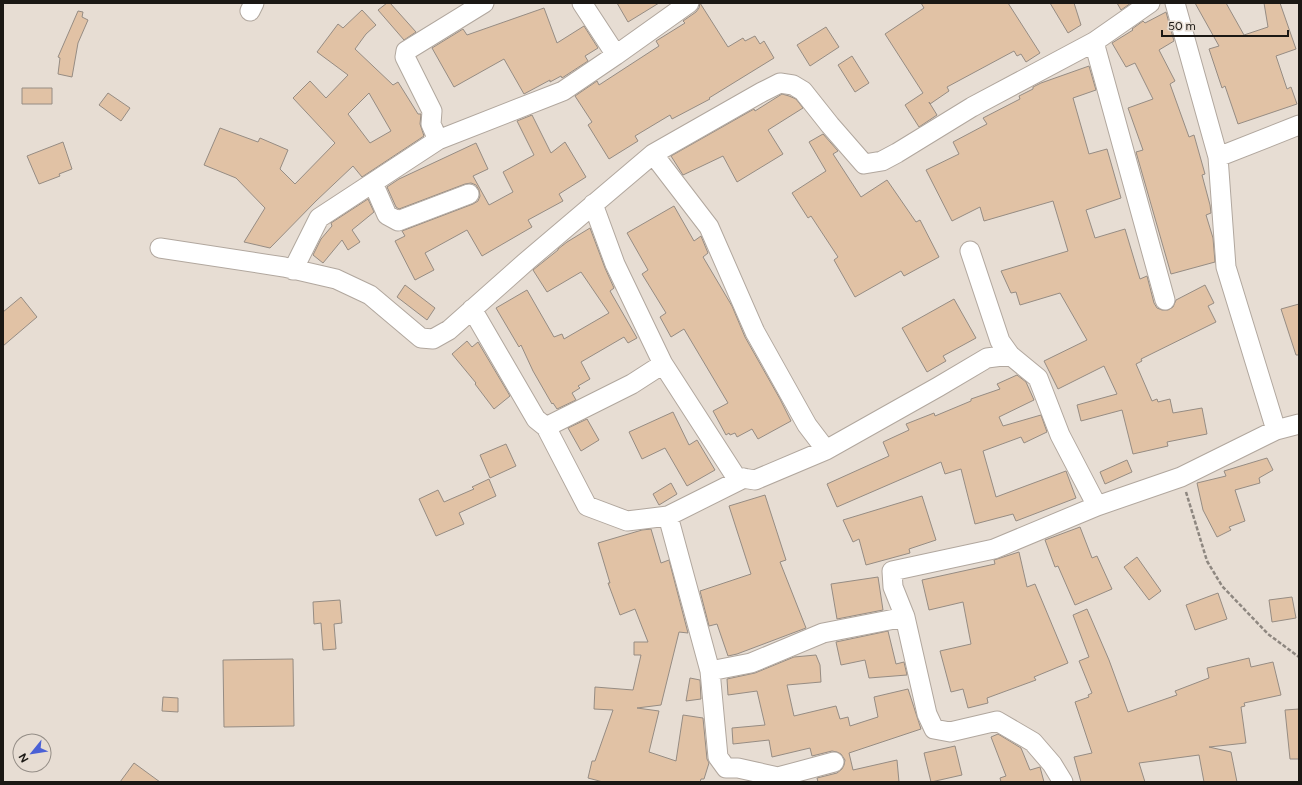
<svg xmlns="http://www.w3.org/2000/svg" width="1302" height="785" font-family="Figtree,sans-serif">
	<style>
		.building { fill: #e1c2a5; stroke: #968c83; fill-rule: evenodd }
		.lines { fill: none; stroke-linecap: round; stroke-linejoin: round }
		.minor-casing { stroke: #b1a79e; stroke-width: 21 }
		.path { stroke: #8e8780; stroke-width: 2.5; stroke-dasharray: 4 2; stroke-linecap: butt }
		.minor { stroke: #fff; stroke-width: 19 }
	</style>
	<rect width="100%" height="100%" fill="#e7ddd3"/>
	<path class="building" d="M387,3h3l26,29 -12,8 -26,-30z
		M617,3h42l-31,19z
		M700,3l28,44 15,-9 2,3 10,-5 5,8 4,-3 10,17 -65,40 1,1 -38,20 -2,-4 -35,21 3,5 -29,18 -21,-34 4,-3 -17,-26 22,-15 2,4 60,-39 -3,-5 29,-18 -2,-2 13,-9 3,-4z
		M921,3h87l32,50 -14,9 -5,-8 -4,2 -3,-5 -67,36 2,4 -19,13 -1,-2 8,13 -18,12 -14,-22 18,-12 -38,-59 39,-26z
		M1050,3h24l7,22 -13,8z
		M1117,3h14l-10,7z
		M1195,3h31l18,32 24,-8 -4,-24h16l16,46 -20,7 11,33 4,-2 6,17 -59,20 -13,-38 -3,2 -13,-39 10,-3z
		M544,8l13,35 27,-17 14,22 -13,8 3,5 -26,17 -1,-2 -11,6v-2l-26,14 -20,-35 -50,28 -22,-39 31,-19 4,6z
		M362,10l14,15 -10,9 -11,15 38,36 5,-3 20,32h3l-1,10 4,12 -62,41 -9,-11 -37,35 -46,47 -26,-6 21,-34 -29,-30 -32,-13 16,-37 38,14 2,-4 28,12 -8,19 15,15 40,-41 -42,-45 17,-17 16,17 22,-23 -31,-23 21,-28 5,4zM369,93l22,38 -21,12 -22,-29z
		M78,11l5,1 -1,5 6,3 -10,23 -6,34 -14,-3 2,-16 -2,-1z
		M1166,12l8,29 -15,9 16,31 -5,3 19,53 5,-2 11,39 -3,1 8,30 1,8 -5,2 7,23 2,24 -44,12 -35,-122 7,-2 -15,-42 25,-9 -18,-36 -9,4 -14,-24 21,-13 -1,-1 11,-8 2,2z
		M826,27l13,20 -29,19 -13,-21z
		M852,56l17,27 -14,9 -17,-27z
		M1089,66l7,24 -23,8 16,56 18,-5 14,49 -35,12 9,28 30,-9 15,50 7,-3 7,27 3,5 5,2h6l5,-3 3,-7 29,-15 9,18 -6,3 8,16 -75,37 1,2 -6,3 16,37 5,-2 1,3 12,-3 3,14 29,-5 5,26 -40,8 1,4 -35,8 -11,-44 -41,11 -4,-16 40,-11 -13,-28 -46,23 -14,-28 43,-21 -27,-47 -40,12 -4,-13 -5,1 -10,-22 67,-20 -15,-50 -69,20 -4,-14 -28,14 -26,-51 33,-16 -6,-12 34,-18 -4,-6 37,-19 -1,-3 14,-7v-2l8,-4z
		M22,88h30v16h-30z
		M108,93l22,15 -9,13 -22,-16z
		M782,94l7,2 7,3 7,9 -35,22 15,24 -46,28 -14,-26 -40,19 -12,-19 83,-47 1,2z
		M532,115l19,38 14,-11 21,35 -27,17 4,7 -35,19 4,7 -50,29 -15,-26 -42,23 9,17 -19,10 -20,-39 10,-5 -3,-5 71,-27 5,-3 2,-5 -1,-6 -3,-5 -5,-2 -6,1 -66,25 -3,-2 -9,-20 12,-8 77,-36 12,26 -15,7 16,29 24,-13 -10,-20 31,-17 -17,-34z
		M823,134l15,17 -5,3 28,43 26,-17 29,42 4,-2 19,37 -35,19 -3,-5 -46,26 -21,-37 4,-3 -27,-41 -3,2 -16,-25 34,-22 -17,-29z
		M63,142l9,27 -13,5 1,2 -21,8 -12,-28z
		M368,199l6,13 -22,18 8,12 -12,8 -6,-10 -19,23 -10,-8 8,-16 11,-13 -1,-3z
		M674,206l20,35 7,-5 7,17 -5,4 29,49 13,31 35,62 11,22 -33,18 -6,-10 -15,8 -2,-4 -5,2 -1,-2 -3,2 -13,-24 15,-8 -44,-74 -13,8 -11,-20 6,-4 -24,-39 6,-4 -21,-37z
		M590,228l15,40 9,20 -4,3 27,47 -9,5 -4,-6 -43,25 9,17 -12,7 2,2 -8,5 4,7 -19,9 -4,-6 -1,1 -19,-33 -12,-26 -2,2 -23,-39 31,-18 27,47 8,-3 2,5 45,-26 -28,-41 -34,20 -14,-22 25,-20v-1l9,-7z
		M405,285l30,23 -8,12 -30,-23z
		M21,297l16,20 -34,29v-34z
		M954,299l22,39 -33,18 3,5 -19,11 -25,-44z
		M1299,304v51h-3l-15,-46z
		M467,341l5,6 6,-5 32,54 -16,13 -19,-25 1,-1 -24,-29z
		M1017,375l9,7 8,18 -35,17 4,9 38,-11 6,17 -23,11 -3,-6 -38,14 13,46 70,-26 10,27 -60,23 -3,-7 -38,10 -14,-55 -16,5 -4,-12 -104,45 -10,-23 62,-28 -6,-14 26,-12 -3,-6 28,-11 1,3 36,-15v-2l29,-10 -3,-5z
		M673,412l16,33 8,-5 18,30 -28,16 -22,-38 -23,11 -13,-27z
		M587,419l12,21 -18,11 -13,-23z
		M506,444l10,22 -26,12 -10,-23z
		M1267,458l6,12 -14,8 1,5 -25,7 10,31 -16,6 2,3 -14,7 -14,-27 -6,-27 29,-7 -2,-5z
		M1127,460l5,12 -27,12 -5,-12z
		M489,479l7,17 -37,17 5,11 -28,12 -17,-37 19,-9 6,12 30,-13 -2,-2z
		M671,483l6,11 -18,11 -6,-11z
		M765,495l21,65 -6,2 26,66 -69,26 -9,2 -11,-32 -8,2 -9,-35 51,-17 -22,-68z
		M922,496l14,44 -27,9 1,4 -44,12 -7,-26 -6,3 -10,-22z
		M1080,527l12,31 5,-2 15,33 -37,16 -17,-39 -3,1 -10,-27z
		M651,529l10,34 8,-3 19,73 -9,-1 -18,73 -24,3 22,3 -10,41 27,9 7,-46 20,3 4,41 2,4 -5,16h-3l-1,3h-97l-15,-4 4,-17h3l18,-51 -19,-1 1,-22 38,3 8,-35h-7v-13h14l-13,-33 -15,6 -12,-32h2l-12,-40 44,-13z
		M1019,552l8,35 8,-3 33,79 -34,14 2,3 -49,18 1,5 -20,5 -5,-19 -12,3 -11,-41 31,-7 -8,-42 -34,8 -7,-30 73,-16 -1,-4z
		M1137,557l24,34 -12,9 -25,-33z
		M878,577l5,33 -46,9 -6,-35z
		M1218,593l9,26 -32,11 -9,-25z
		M1292,597l4,21 -24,4 -3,-22z
		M340,600l2,23 -8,1 2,25 -13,1 -2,-27 -7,1 -1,-22z
		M1087,609l22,51 19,52 49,-17 -2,-4 34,-13 -2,-10 42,-10 2,9 22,-5 8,33 -37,8 1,3 -4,1 5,36 -37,4 22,5 6,30h-33l-5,-27 -60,8 6,19h-64l-7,-25 18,-4 -17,-51 14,-5 -1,-2 4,-2 -13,-32 10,-4 -16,-42z
		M888,631l8,33 8,-2 3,13 -38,3 -4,-18 -24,5 -5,-23z
		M816,655l4,10 1,17 -34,3 7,31 42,-10 4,13 8,-2 2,9 28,-9 -4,-20 34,-8 13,40 -72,24 4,17 44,-10 2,22h-81l-1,-4 20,-5 5,-4 2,-4 1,-5 -4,-6 -4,-2 -5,-1 -20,5 -2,-8 -38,9 -3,-17 -36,4 -1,-16 33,-3 -8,-34 -29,4 -1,-16 28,-6 39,-16z
		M293,659l1,67 -70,1 -1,-67z
		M690,678l10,2 1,19 -15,2z
		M163,697l15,1v14l-16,-1z
		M1299,709v50h-9l-5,-49z
		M998,734l23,14 9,22 10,-3 4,15h-43l-1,-4 6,-2 -15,-39z
		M955,746l7,29 -31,7 -7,-29z
		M134,763l26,19h-40z"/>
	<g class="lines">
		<g class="minor-casing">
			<path id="minor" d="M582,3l34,52
				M1175,3l43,154 8,110 50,163
				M250,11l4,-8
				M1094,42l71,258
				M438,140l-7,-16 1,-13 -27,-54 1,-6 78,-48
				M653,154l56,73 46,105 52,93 19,25
				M1218,157l81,-32
				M373,183l14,32 11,6 71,-27
				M593,204l22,60 48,100 73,113 19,3 71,-30 112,-63 49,-29 23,-3 28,23 22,57 37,71
				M160,248l124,19 52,12 34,16 51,43 12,1 16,-9 79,-70 125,-106 109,-62 18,-9 13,2 10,6 27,34 34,39 18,-3 15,-8 75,-46 122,-65 56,-39
				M970,251l30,90 10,14
				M293,270l26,-52 119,-78 125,-49 53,-36 73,-52
				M472,309l64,110 10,8 41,79 40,15 41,-5 76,-38
				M546,427l86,-43 31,-20
				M668,516l42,155 8,86 8,11h12l40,9 56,-15
				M710,671l41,-8 72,-30 82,-16
				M1063,782l-11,-18 -19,-22 -36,-21 -47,11 -16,-3 -7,-15 -22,-97 -12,-30 -1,-16 102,-22 103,-43 84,-29 95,-47 23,-6"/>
		</g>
		<path class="path" d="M1186,492l21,69 15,25 46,48 31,23"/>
		<use href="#minor" class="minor"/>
	</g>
	<rect width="1302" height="785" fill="none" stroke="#1b1814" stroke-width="8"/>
	<g transform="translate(32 753) rotate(240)"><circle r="19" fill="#e7ddd3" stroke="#958e87"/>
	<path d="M0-3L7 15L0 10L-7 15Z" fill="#4b61d6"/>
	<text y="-6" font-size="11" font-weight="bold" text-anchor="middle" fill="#1b1814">N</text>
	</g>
	<path d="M1162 30v6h126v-6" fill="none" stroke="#1b1814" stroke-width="2"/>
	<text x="1168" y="30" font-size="12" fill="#1b1814" stroke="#e7ddd3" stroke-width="3" paint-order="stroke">50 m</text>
</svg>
